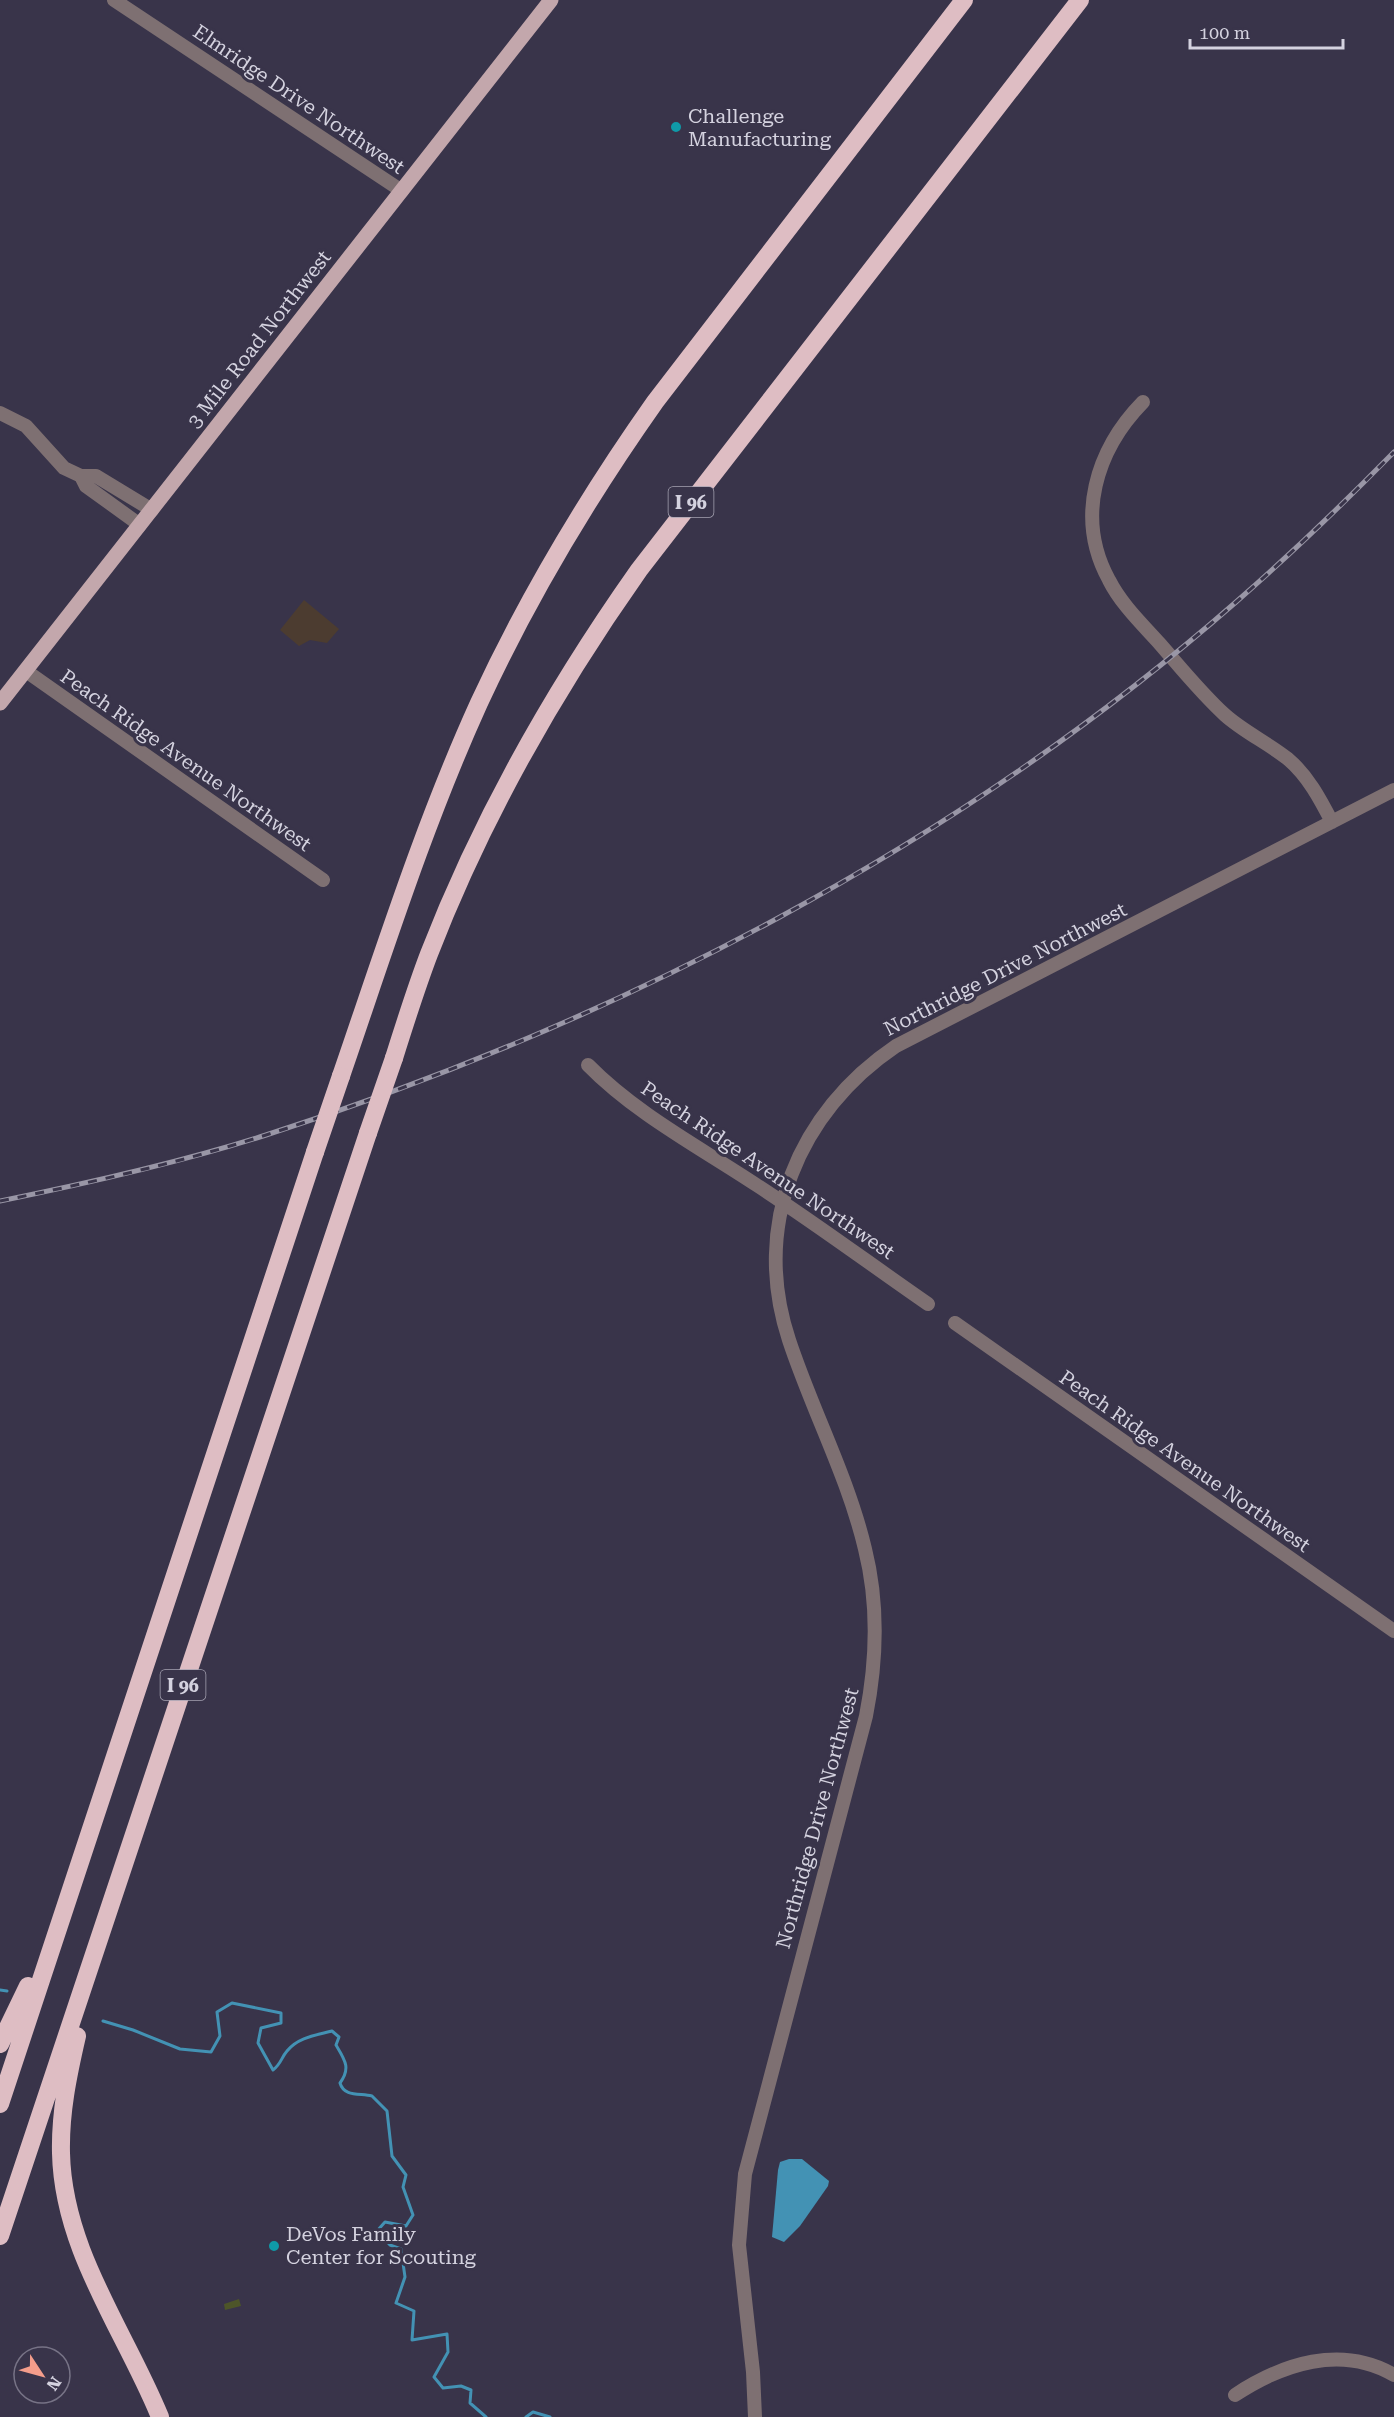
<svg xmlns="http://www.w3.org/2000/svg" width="1394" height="2417" font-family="'Roboto Serif',serif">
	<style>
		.industrial { fill: #4c3c30 }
		.green { fill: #4d5529 }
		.water { fill: #4392b4 }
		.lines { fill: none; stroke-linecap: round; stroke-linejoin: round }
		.stream { stroke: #4392b4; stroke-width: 3 }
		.minor { stroke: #7e7072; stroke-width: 14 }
		.major { stroke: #c3a7ac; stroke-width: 15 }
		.highway { stroke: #debdc3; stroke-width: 18 }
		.rail-casing { stroke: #9996a6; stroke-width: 5 }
		.rail { stroke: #39344a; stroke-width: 3; stroke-dasharray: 9; stroke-linecap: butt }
		.highway-bridge { stroke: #debdc3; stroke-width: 18 }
		.culture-dot { fill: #0f9aa8; stroke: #39344a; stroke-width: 2 }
		.labels { text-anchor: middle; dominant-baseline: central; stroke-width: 6; stroke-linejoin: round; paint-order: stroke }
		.shield { fill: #39344a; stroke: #a6a3b2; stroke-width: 1.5 }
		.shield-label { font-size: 18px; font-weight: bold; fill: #d4d2df }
		.street-label { font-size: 20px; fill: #d4d2df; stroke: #39344a }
		.poi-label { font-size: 20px; fill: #d4d2df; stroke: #39344a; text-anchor: start }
	</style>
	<rect width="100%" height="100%" fill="#39344a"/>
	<path class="industrial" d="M304,600l35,29 -12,14 -17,-3 -11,6 -19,-16z"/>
	<path class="green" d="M239,2299l2,7 -16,4 -1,-6z"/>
	<path class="water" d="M789,2159h13l27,22 -1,5 -28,40 -16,16 -12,-5 6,-67 2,-8z"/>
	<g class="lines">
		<path class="stream" d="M0,1990l7,1
			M103,2021l30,9 47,19 31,3 9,-16 -3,-24 15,-9 49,10v10l-20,5 -3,15 15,27c8,-6 8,-12 14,-19 11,-14 30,-16 45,-20l7,6 -3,8c9,15 15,23 4,38 4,14 20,10 32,13l15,15 5,45 14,19 -3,12 10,28 -7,11 -21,-4 -8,9 13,14 11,4 4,28 -9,26 18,8 -2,29 35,-6 1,18 -14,25 9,11 18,-2 10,4 -1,13 16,14
			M526,2417l7,-5 17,5"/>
		<path class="minor" d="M114,0l288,191
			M1143,402c-47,48 -68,116 -34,178 12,24 33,44 51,64 21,24 41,49 65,71 19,17 43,28 63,44 20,17 32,40 44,63
			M0,413l26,13 38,42 17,8h15l56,34
			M81,476l5,10 54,39
			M26,671l297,209
			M588,1065c47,48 111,82 167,119 59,38 115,80 173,120
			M955,1323l439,308
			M1235,2395c47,-31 106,-51 159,-20
			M755,2417l-2,-45 -14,-127 6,-71 121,-458c11,-56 13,-111 -1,-167 -17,-72 -53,-139 -76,-209 -38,-115 9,-228 107,-294l498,-256"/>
		<path class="major" d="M0,703l551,-703"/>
		<path class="highway" d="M394,1058c11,-35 22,-70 35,-104 53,-137 126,-265 210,-384l441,-570
			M341,1076c43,-125 83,-252 138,-373 49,-106 109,-206 176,-301l309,-402
			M77,2036c-9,39 -17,77 -16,117 2,97 64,178 99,264
			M0,2044l28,-58
			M0,2104l315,-952
			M0,2236l368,-1103"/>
		<g class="rail-casing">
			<path id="rail" d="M0,1201c89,-18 179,-38 266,-66 352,-113 690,-288 970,-533 55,-48 107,-98 158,-150"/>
		</g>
		<use href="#rail" class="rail"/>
		<path class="highway-bridge" d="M368,1133l26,-75
			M315,1152l26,-76"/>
	</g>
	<g class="culture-dot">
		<circle cx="676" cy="127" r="6"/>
		<circle cx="274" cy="2246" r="6"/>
	</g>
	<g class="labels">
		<g class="shield">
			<rect x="668.5" y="487" width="45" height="30" rx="4.5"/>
			<rect x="160.5" y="1670" width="45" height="30" rx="4.5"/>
		</g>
		<g class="shield-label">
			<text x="691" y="502">I 96</text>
			<text x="183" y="1685">I 96</text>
		</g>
		<g class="street-label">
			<text transform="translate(299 99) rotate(34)">Elmridge Drive Northwest</text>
			<text transform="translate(259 339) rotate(-52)">3 Mile Road Northwest</text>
			<text transform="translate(186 760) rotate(35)">Peach Ridge Avenue Northwest</text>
			<text transform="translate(1005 969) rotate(-27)">Northridge Drive Northwest</text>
			<text transform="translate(768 1170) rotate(34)">Peach Ridge Avenue Northwest</text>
			<text transform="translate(1185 1461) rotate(35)">Peach Ridge Avenue Northwest</text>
			<text transform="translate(817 1818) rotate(-75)">Northridge Drive Northwest</text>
		</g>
		<g class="poi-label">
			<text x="688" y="116">Challenge<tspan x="688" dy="23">Manufacturing</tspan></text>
			<text x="286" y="2234">DeVos Family<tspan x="286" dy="23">Center for Scouting</tspan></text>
		</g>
	</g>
	<g transform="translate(42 2375) rotate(126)"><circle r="28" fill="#39344a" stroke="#777386" stroke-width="1.5"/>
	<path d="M0-4.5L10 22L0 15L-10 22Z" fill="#f49d8b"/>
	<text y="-9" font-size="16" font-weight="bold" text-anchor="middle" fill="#d4d2df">N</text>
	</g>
	<path d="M1190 39v9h153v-9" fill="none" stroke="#d4d2df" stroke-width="3"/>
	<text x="1199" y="39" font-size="18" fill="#d4d2df" stroke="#39344a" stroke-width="4.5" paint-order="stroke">100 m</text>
</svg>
